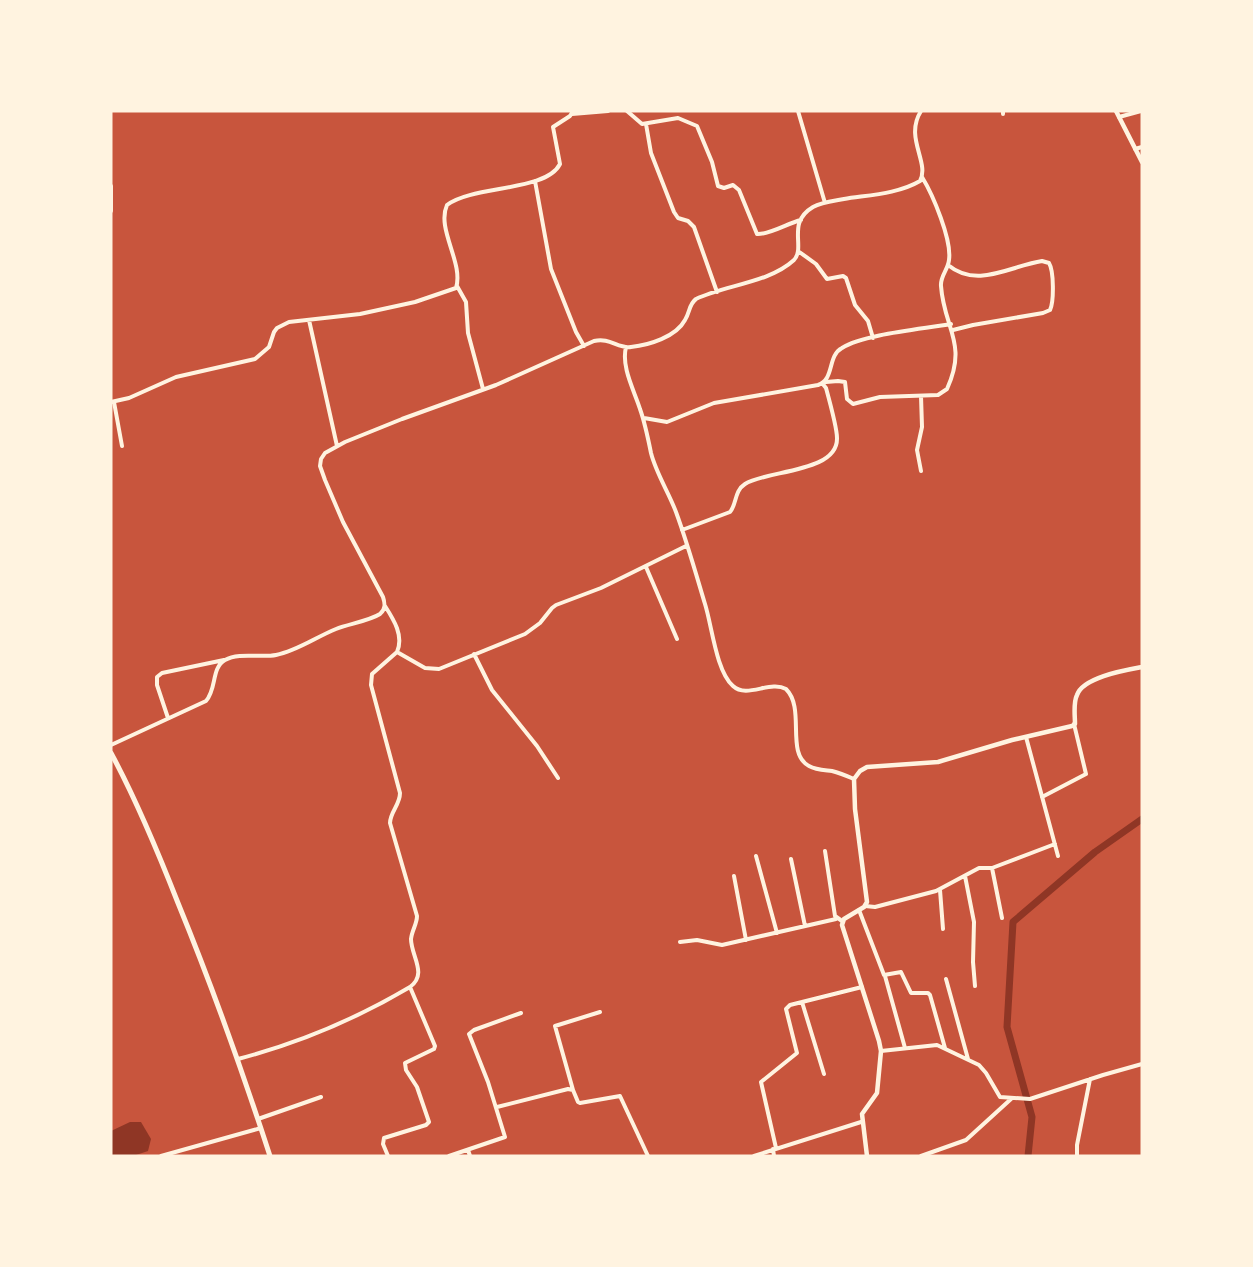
<svg xmlns="http://www.w3.org/2000/svg" width="1253" height="1267" font-family="Montserrat,sans-serif">
	<style>
		.water { fill: #8f3625 }
		.lines { fill: none; stroke-linecap: round; stroke-linejoin: round }
		.canal { stroke: #8f3625; stroke-width: 7 }
		.minor { stroke: #fff3e0; stroke-width: 4 }
		.tertiary { stroke: #fff3e0; stroke-width: 4.5 }
		.primary { stroke: #fff3e0; stroke-width: 5 }
	</style>
	<rect width="100%" height="100%" fill="#c8553d"/>
	<path class="water" d="M130,1122h11l10,17 -3,12 -15,5h-22v-25z"/>
	<g class="lines">
		<path class="canal" d="M1028,1156l4,-39 -25,-90 6,-105 82,-70 47,-33"/>
		<path class="minor" d="M627,111l15,13 36,-6 19,8 15,36 6,24 6,2 9,-3 6,5 18,44c12,1 31,-11 44,-14
			M798,111l27,92
			M1003,111v3
			M572,114l36,-3
			M1119,117l22,-6
			M646,124l5,29 23,59 4,6 10,3 6,6 23,65
			M1135,149l7,-2
			M535,181l16,88 25,63 8,14
			M111,186v25
			M798,251l18,13 11,15 16,-3 3,2 9,27 13,16 5,17
			M948,265c29,24 62,1 94,-4l7,2c5,8 5,39 1,47l-7,3 -70,12 -20,5
			M457,286l9,16 2,31 15,56
			M309,320l28,126
			M626,347c-5,20 8,43 14,62 5,14 8,29 11,44 5,20 18,40 25,59 11,30 20,62 29,92 7,22 11,67 28,82 14,13 37,-6 53,3 20,20 -1,64 23,77 7,4 15,4 23,5 8,2 15,5 22,8
			M826,382l12,-1 7,1 2,17 6,5 27,-7 58,-2 9,-6c21,-46 -3,-60 -6,-103 -1,-10 7,-16 8,-26 3,-20 -16,-65 -27,-83
			M921,396l1,31 -5,23 4,21
			M111,402l18,-4 47,-21 79,-18 14,-12 5,-15 3,-4 12,-6 71,-8 55,-12 41,-14c8,-25 -20,-59 -9,-83 26,-20 99,-13 113,-41l-7,-37 17,-11 3,-5
			M114,402l8,44
			M644,418l23,4 47,-19 104,-18c17,-6 9,-29 24,-37 22,-14 82,-19 109,-24
			M682,530l48,-18c7,-8 4,-21 15,-28 21,-14 93,-11 92,-46 0,-10 -8,-39 -11,-50l-4,-5
			M646,567l31,72
			M397,652l28,16 14,1 86,-35 15,-11 12,-15 4,-3 45,-17 85,-42
			M474,654l18,36 45,56 21,32
			M168,718l-11,-33v-8l5,-4 62,-13
			M1026,737l32,119
			M111,745l95,-44c11,-12 5,-33 19,-41 14,-8 36,-2 51,-5 21,-4 40,-18 60,-26 12,-5 33,-8 44,-15 6,-5 5,-11 3,-17l-40,-75 -18,-42 -5,-14 1,-7 4,-6 20,-11 57,-23 94,-34 98,-44c16,-4 24,8 37,6 18,-2 45,-10 54,-27 5,-8 4,-16 11,-21 29,-14 73,-16 98,-39 12,-13 -8,-37 19,-53 9,-5 21,-6 31,-8 24,-4 54,-5 76,-18 10,-19 -16,-43 1,-70
			M1042,797l44,-23 -12,-50
			M825,851l10,65 7,5
			M756,856l21,77
			M791,859l14,67
			M734,876l12,64
			M965,876l9,46 -1,40 2,24
			M940,890l3,39
			M865,906l10,1 61,-16 43,-23h13
			M859,910l25,65 17,-3 10,21h17l2,2 15,53
			M1002,918l-10,-50 63,-24
			M680,942l17,-2 25,5 114,-26
			M885,976l20,72
			M946,979l22,80
			M802,1002l22,72
			M881,1051l56,-6 42,20 7,8 14,24 30,2 73,-24 39,-11
			M238,1059c61,-16 118,-40 172,-72 18,-13 1,-31 1,-48 1,-9 6,-15 6,-23l-27,-93c0,-11 10,-18 10,-30l-29,-108 1,-11 25,-22c7,-16 -3,-32 -12,-46
			M573,1090l-18,-64 45,-14
			M497,1107l71,-18 5,1 5,12 2,1 40,-7 28,60
			M258,1119l63,-22
			M776,1148l-15,-66 36,-29 -11,-44 4,-4 72,-18
			M773,1149l1,7
			M468,1150l2,6
			M161,1156l100,-28
			M388,1156l-5,-12 1,-6 42,-13 3,-3 -12,-35 -11,-17 -1,-7 29,-14 1,-3 -25,-59
			M449,1156l56,-19 -17,-55 -19,-48 5,-4 47,-17
			M754,1156l107,-34
			M921,1156l45,-16 45,-41
			M1077,1156v-11l13,-66"/>
		<path class="tertiary" d="M1116,111l26,51
			M867,1156l-5,-42 15,-21 4,-42 -2,-10 -37,-116 2,-6 20,-12 3,-5 -12,-93 -1,-30 6,-8 7,-4 71,-5 74,-22 60,-14 3,-2c0,-9 -2,-21 2,-29 6,-18 49,-25 65,-28"/>
		<path class="primary" d="M111,753c26,48 47,99 67,150 34,83 64,167 92,253"/>
	</g>
	<rect width="1253" height="1267" fill="none" stroke="#fff3e0" stroke-width="225"/>
</svg>
